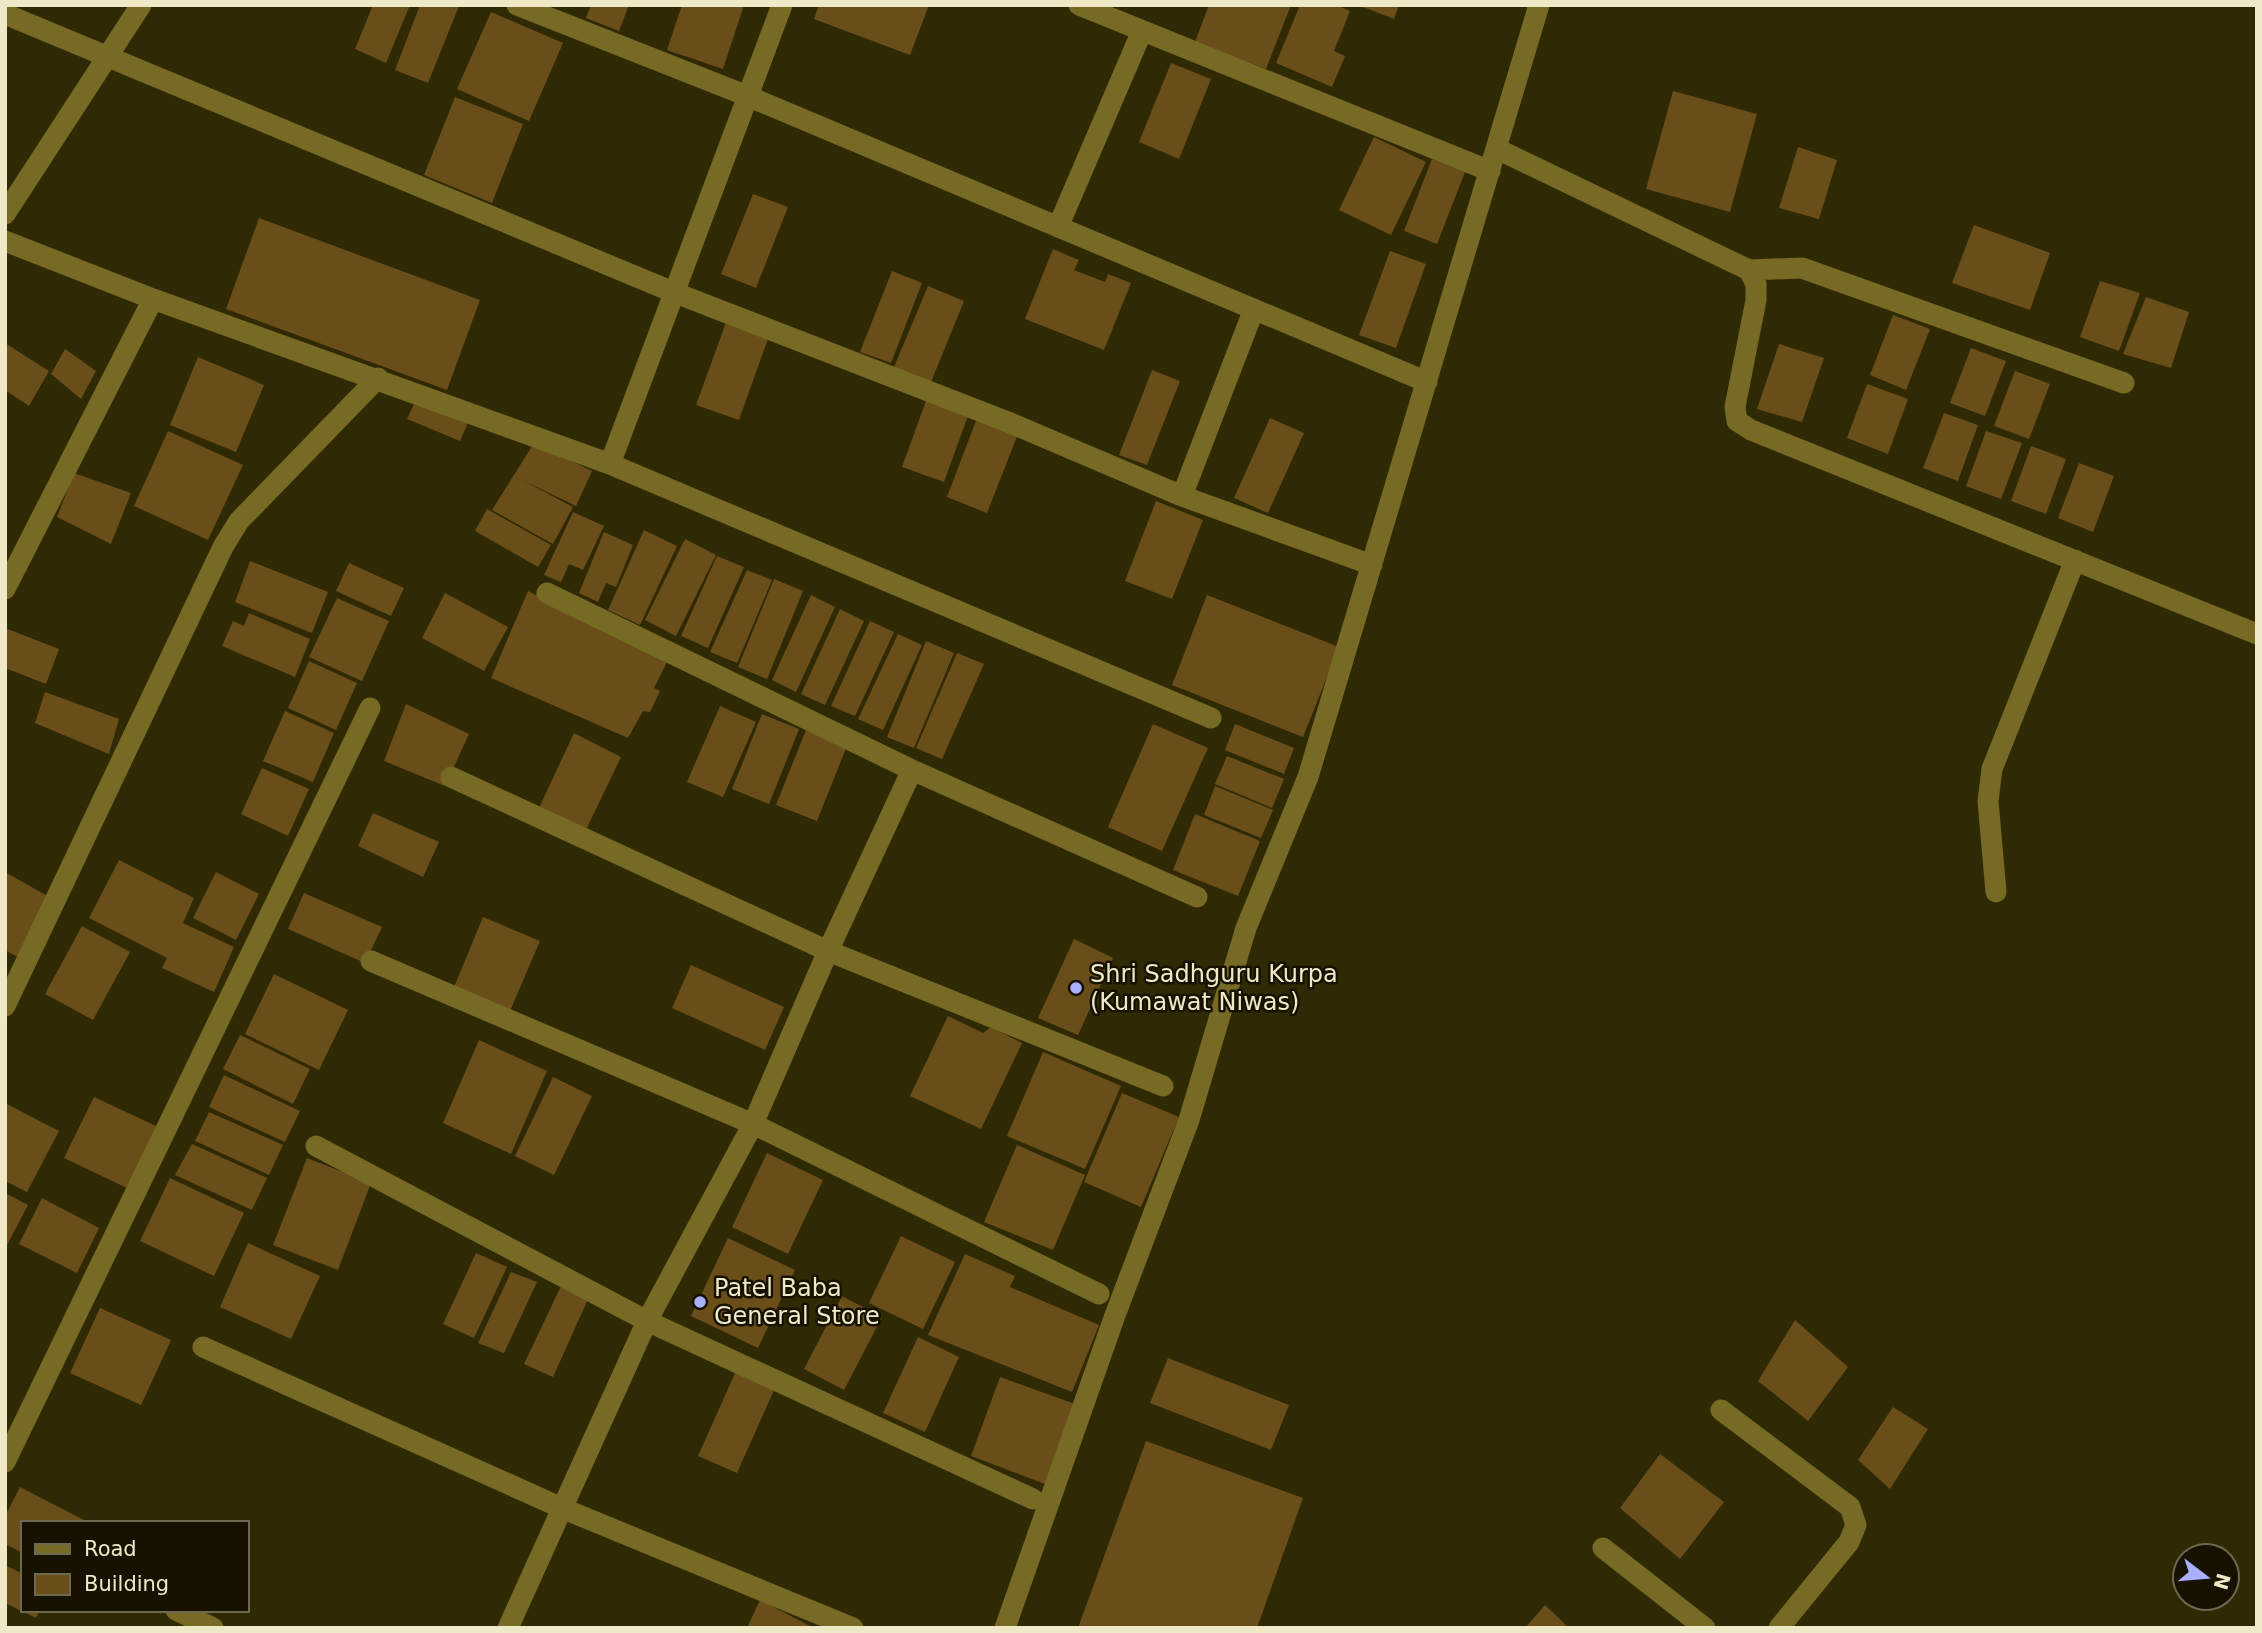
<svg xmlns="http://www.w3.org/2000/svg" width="2262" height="1633" font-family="'DejaVu Sans',sans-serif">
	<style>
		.building { fill: #6a4e1a }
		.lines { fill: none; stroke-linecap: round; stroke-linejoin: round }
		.minor { stroke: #766a25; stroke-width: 21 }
		.poi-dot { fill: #a9b0fc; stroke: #171200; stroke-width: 2.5 }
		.labels { text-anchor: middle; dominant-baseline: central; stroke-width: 5; stroke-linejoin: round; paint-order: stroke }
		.poi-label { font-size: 24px; fill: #efe9c7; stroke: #171200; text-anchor: start }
	</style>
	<rect width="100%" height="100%" fill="#2f2904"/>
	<path class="building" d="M373,5h37l-24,58 -31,-14z
		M420,5l39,1 -31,77 -33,-13z
		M591,5h38l-10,26 -33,-13z
		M682,5h62l-21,64 -56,-19z
		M819,5h110l-19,50 -96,-36z
		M1209,5h82l-25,64 -71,-27z
		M1300,5h37l13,6 -16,40 11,5 -13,31 -56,-24z
		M1358,5h41l-5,14z
		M491,12l72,31 -34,78 -72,-32z
		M1171,63l40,16 -32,80 -40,-17z
		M1673,91l84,23 -27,98 -84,-23z
		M455,97l68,27 -31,79 -68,-28z
		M1374,137l52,25 -35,73 -52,-25z
		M1798,147l39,13 -18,59 -40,-11z
		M1432,159l33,13 -28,72 -33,-13z
		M753,194l35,13 -32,81 -35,-14z
		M259,218l221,82 -33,90 -221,-81z
		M1974,225l76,28 -20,57 -78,-27z
		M1053,249l26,11 -5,10 31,12 3,-8 23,9 -27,67 -79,-31z
		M1390,251l36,13 -30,84 -37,-13z
		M892,271l30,12 -31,80 -31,-11z
		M2100,281l40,12 -21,58 -39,-14z
		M928,286l36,15 -33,81 -37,-15z
		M2146,297l43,15 -18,56 -48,-14z
		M1893,315l37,14 -24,61 -36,-15z
		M728,317l42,16 -31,87 -43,-15z
		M5,343l44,28 -20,35 -24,-16z
		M1779,344l45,14 -22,64 -45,-13z
		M1971,348l35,13 -21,55 -35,-13z
		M65,349l31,22 -15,28 -30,-25z
		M198,357l66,28 -28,67 -66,-27z
		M1152,370l28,11 -33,84 -28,-10z
		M2015,371l35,13 -21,55 -35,-13z
		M1867,384l41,15 -20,55 -41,-16z
		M418,396l52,22 -10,23 -53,-22z
		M927,398l42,15 -25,69 -42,-15z
		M1944,413l34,12 -20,56 -35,-13z
		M977,418l41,16 -31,79 -40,-16z
		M1270,418l34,15 -36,80 -34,-15z
		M168,431l75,34 -35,75 -74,-34z
		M1986,431l36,12 -21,56 -35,-13z
		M534,443l58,28 -16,35 -54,-26 51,27 -20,37 -61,-34z
		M2031,446l35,13 -20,55 -35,-13z
		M2079,463l35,13 -21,56 -35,-14z
		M74,473l57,20 -20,51 -54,-27z
		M1156,501l47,19 -31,79 -47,-18z
		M487,509l64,36 -13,22 -63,-36z
		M573,512l31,14 -21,44 -14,-6 -8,18 -17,-7z
		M644,530l33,16 -37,79 -32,-15z
		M604,532l29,13 -17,42 -10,-4 -8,19 -19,-9z
		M685,539l31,16 -40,81 -31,-16z
		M717,556l27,11 -36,81 -27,-12z
		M250,561l78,31 -16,41 -77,-31z
		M349,563l55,25 -13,28 -55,-25z
		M747,570l25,10 -35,83 -27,-11z
		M774,579l29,12 -36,88 -29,-12z
		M528,591l140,69 -14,28 6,3 -10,21 -7,-1 -15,27 -137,-60z
		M445,593l63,34 -24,44 -62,-33z
		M811,595l24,12 -39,85 -24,-12z
		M1207,595l132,52 -36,90 -131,-52z
		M337,598l52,23 -27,60 -53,-24z
		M840,609l24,12 -39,84 -24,-11z
		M249,613l61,26 -15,38 -73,-31 11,-25 11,5z
		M870,621l24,11 -39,84 -24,-10z
		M5,628l54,21 -13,35 -41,-16z
		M898,634l24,11 -39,85 -25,-11z
		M926,641l28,12 -40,95 -27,-11z
		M957,653l27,11 -42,95 -26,-11z
		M309,661l48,22 -21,47 -48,-22z
		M45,692l74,27 -10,35 -74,-31z
		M406,704l63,30 -24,52 -61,-25z
		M720,706l36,16 -33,75 -36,-15z
		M285,711l49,22 -21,49 -50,-21z
		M762,714l37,15 -30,75 -37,-15z
		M1153,724l55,24 -46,103 -54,-24z
		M1235,724l59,24 -10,26 -59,-24z
		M806,730l41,16 -30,75 -41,-16z
		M574,733l47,24 -35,73 -47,-22z
		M1227,756l57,23 -12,29 -57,-24z
		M262,768l47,21 -21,47 -47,-22z
		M1215,786l58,24 -12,28 -57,-23z
		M373,813l66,29 -16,35 -65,-31z
		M1195,814l65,27 -22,55 -65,-26z
		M119,860l75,38 -11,25 51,24 -20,45 -52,-24 5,-10 -78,-40z
		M5,872l46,26 -30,61 -16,-9z
		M216,872l43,22 -23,46 -43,-22z
		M304,893l78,34 -17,36 -77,-34z
		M483,917l57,24 -30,70 -56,-24z
		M82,926l48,26 -37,68 -48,-26z
		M1074,939l39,19 -35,77 -40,-17z
		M691,965l93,42 -19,43 -93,-42z
		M274,974l74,36 -29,60 -74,-36z
		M948,1016l35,17 8,-6 31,16 -41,86 -71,-33z
		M240,1035l70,34 -17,35 -70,-35z
		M479,1040l68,31 -36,83 -68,-31z
		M1043,1052l78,34 -36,83 -78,-33z
		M224,1075l76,36 -15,31 -76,-35z
		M553,1077l39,19 -38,79 -39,-19z
		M1122,1093l57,24 -38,90 -57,-25z
		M94,1097l62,29 -29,62 -63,-30z
		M5,1103l54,28 -32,61 -22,-11z
		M209,1112l74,33 -14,30 -74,-34z
		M192,1144l75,34 -15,32 -77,-35z
		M1017,1145l68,30 -32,75 -69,-28z
		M767,1153l56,27 -35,74 -56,-27z
		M307,1158l64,25 -33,87 -65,-25z
		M170,1178l74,35 -30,63 -74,-35z
		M5,1193l23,12 -23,44z
		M42,1198l57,30 -22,45 -58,-29z
		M901,1236l54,26 -32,67 -54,-26z
		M728,1238l67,32 -37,78 -67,-32z
		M248,1243l72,33 -29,63 -71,-32z
		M476,1253l31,14 -33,71 -31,-14z
		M965,1254l50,22 -5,11 89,38 -27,67 -144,-57z
		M511,1272l26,10 -33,71 -26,-10z
		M561,1286l28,11 -36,80 -29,-13z
		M842,1296l40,21 -38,73 -40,-21z
		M100,1308l71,32 -30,65 -71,-32z
		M1795,1320l53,47 -40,54 -50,-40z
		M918,1337l41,20 -34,75 -42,-19z
		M1168,1358l121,47 -18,45 -121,-47z
		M736,1371l39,17 -38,85 -39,-17z
		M1000,1377l75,27 -30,80 -74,-28z
		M1893,1407l35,22 -38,60 -32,-29z
		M1146,1441l157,57 -46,130h-179z
		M1660,1454l64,48 -44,57 -60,-51z
		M20,1487l64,33 -1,3h-60v30l-18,-9v-28z
		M5,1565l18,9v36h17l-4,8 -31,-15z
		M760,1600l54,28h-67z
		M1545,1605l24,23h-44z"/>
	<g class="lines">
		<path class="minor" d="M517,5l228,90 682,287
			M1079,5l411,166
			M5,14l668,278 335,130 174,74 190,69
			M1497,149l252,121 7,14v16l-21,107 2,14 14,9 506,204
			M5,214l136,-209
			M1058,227l84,-196
			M5,241l148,58 457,165 601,254
			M1749,270l53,-2 322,115
			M610,464l172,-459
			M1182,496l72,-187
			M5,589l148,-290
			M912,770l285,127
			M451,777l377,174 335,135
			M1996,892l-8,-91 4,-32 83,-209
			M371,961l382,163 346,170
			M5,1006l218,-459 16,-26 139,-143
			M316,1146l331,175 386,178
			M203,1347l361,162 289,119
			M1721,1410l129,97 6,18 -7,17 -70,86
			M5,1462l365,-754
			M1603,1548l102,80
			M176,1610l37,18
			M508,1628l139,-307 106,-197 75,-173 84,-181 -365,-177
			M1005,1628l109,-310 75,-198 57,-192 62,-151 231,-772"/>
	</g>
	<g class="poi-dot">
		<circle cx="1076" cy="988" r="7"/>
		<circle cx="700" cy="1302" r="7"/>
	</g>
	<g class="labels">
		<g class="poi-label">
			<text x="1090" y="974">Shri Sadhguru Kurpa<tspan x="1090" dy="28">(Kumawat Niwas)</tspan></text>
			<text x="714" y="1288">Patel Baba<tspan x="714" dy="28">General Store</tspan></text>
		</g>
	</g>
	<rect width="2262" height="1633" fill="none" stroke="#efe9c7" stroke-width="14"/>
	<rect x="21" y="1521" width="228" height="91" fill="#171200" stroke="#6d6850" stroke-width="2"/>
	<rect x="35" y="1544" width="35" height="10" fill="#766a25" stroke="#6d6850" stroke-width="2"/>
	<text x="84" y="1556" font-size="21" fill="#efe9c7">Road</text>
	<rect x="35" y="1574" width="35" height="21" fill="#6a4e1a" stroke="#6d6850" stroke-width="2"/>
	<text x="84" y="1591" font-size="21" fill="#efe9c7">Building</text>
	<g transform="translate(2206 1577) rotate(106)"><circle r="33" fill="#171200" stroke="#6d6850" stroke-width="2"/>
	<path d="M0-5L12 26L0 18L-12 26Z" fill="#a9b0fc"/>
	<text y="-10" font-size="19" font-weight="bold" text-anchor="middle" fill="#efe9c7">N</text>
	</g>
</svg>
